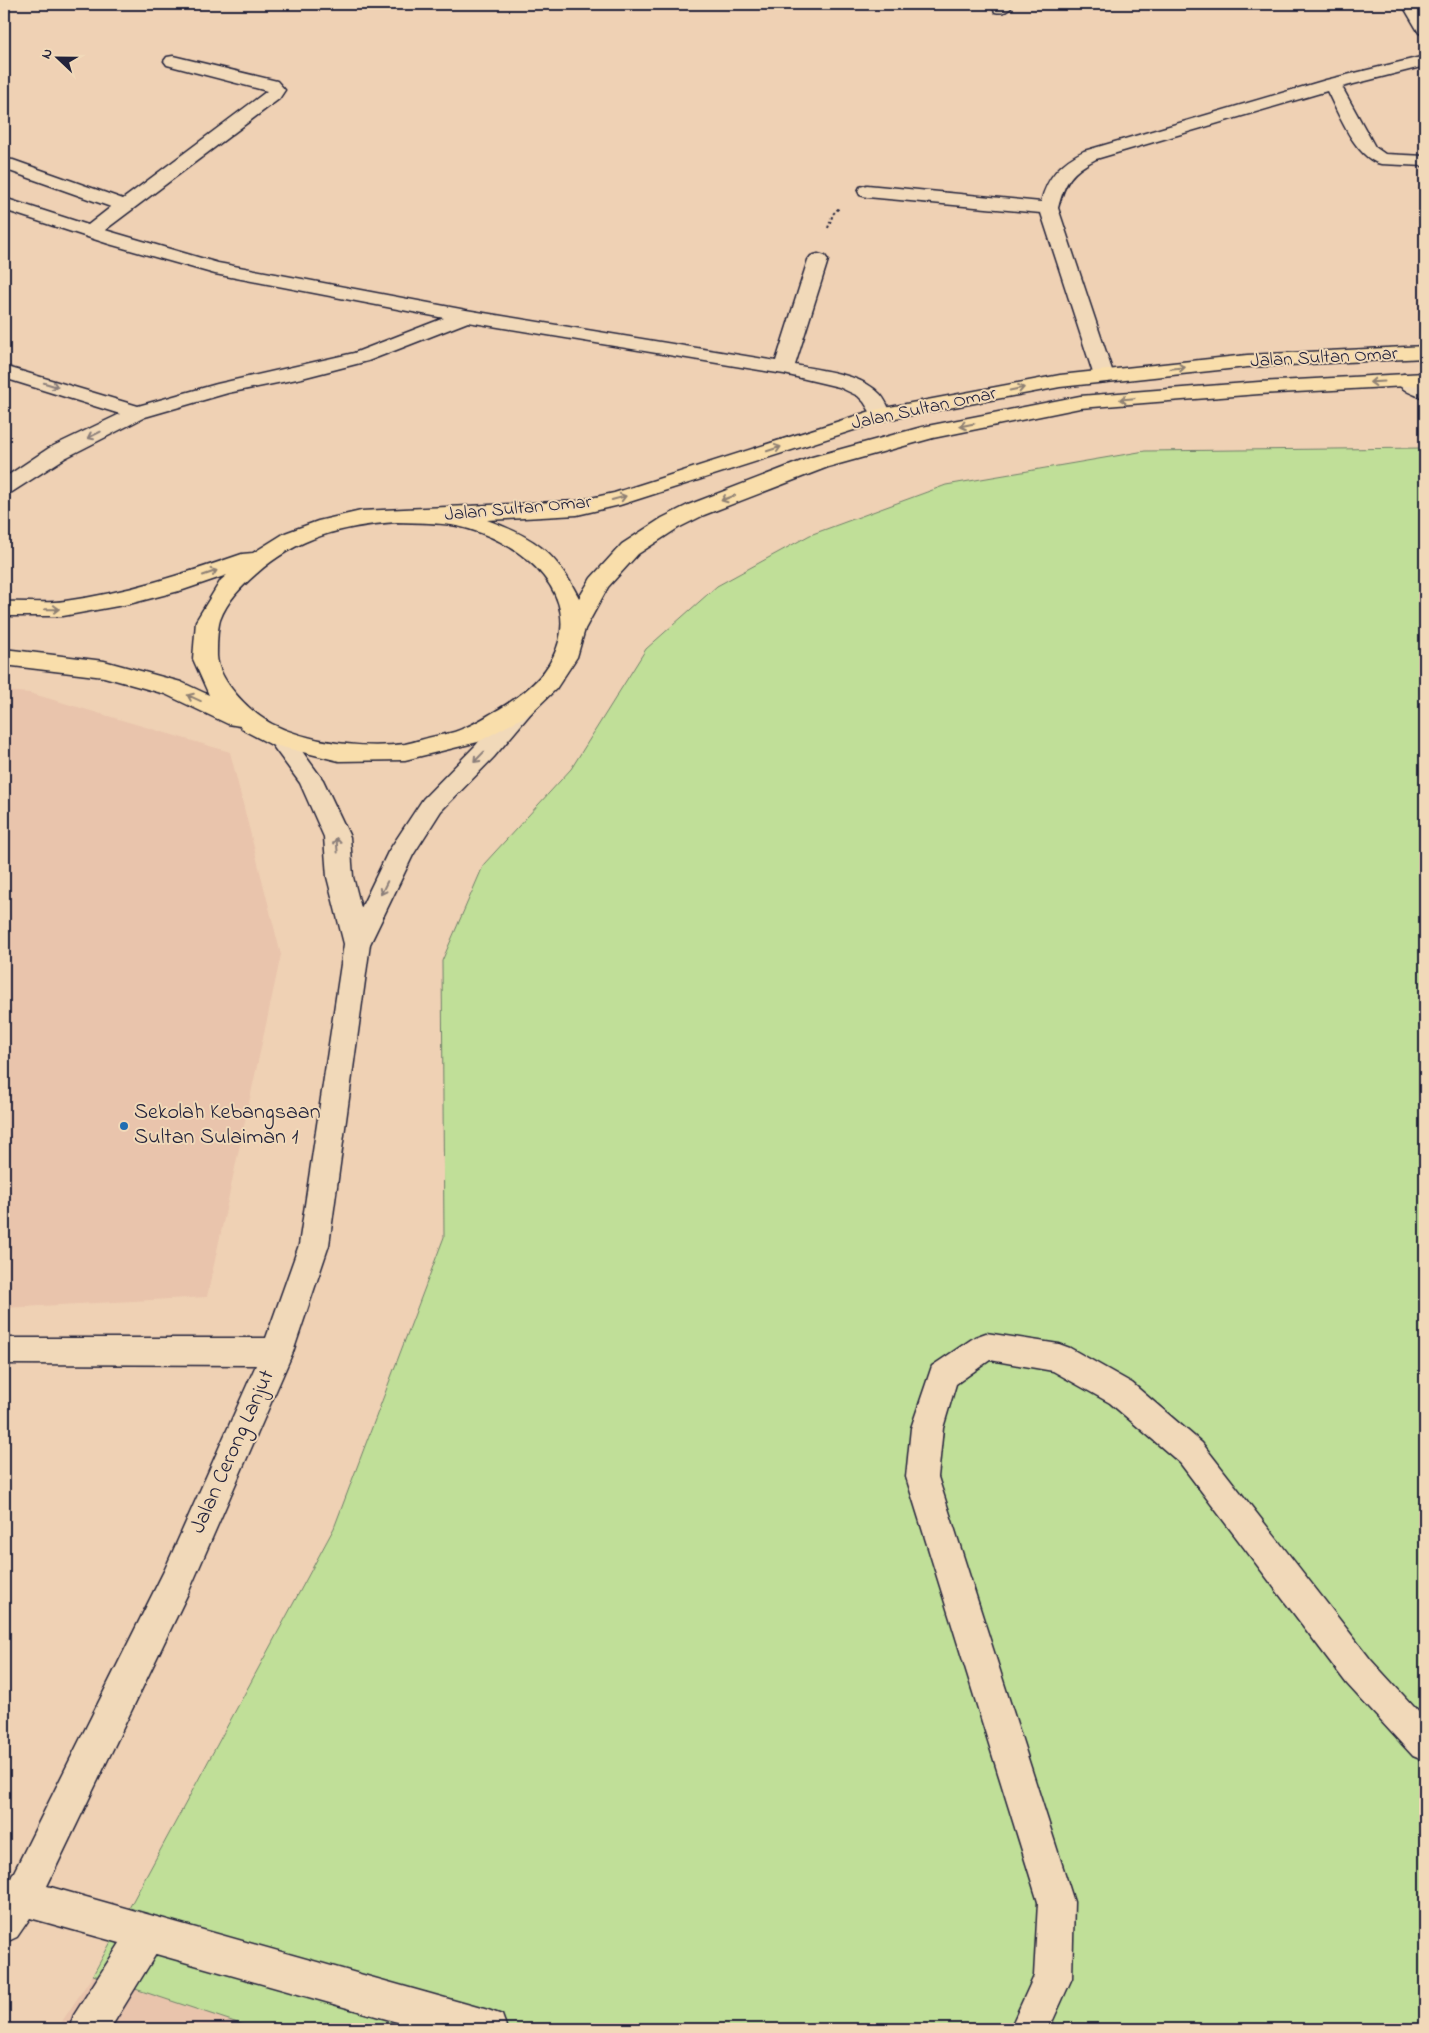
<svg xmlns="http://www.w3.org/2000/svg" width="1429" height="2033" font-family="'Indie Flower',sans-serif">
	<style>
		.built { fill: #e9c4ac }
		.green { fill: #c0df98; stroke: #71806a }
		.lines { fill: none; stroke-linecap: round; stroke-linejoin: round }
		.minor-casing { stroke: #22223b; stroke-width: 3 }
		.major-casing { stroke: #22223b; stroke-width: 3 }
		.path { stroke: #22223b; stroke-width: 2; stroke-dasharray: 2.5 2.5; stroke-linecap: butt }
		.minor { fill: #f1d9b9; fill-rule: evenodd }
		.major { fill: #f9deab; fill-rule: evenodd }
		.oneway { stroke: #8e8073 }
		.oneway2 { stroke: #8a7e7a }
		.poi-dot { fill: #1f6fb2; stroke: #f1d9b9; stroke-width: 2 }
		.labels { text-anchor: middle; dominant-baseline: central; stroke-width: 4; stroke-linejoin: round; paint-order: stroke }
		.far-street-label { font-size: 19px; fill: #22223b; stroke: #f1d9b9 }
		.poi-label { font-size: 22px; fill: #22223b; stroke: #f1d9b9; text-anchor: start }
		.street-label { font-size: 22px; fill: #22223b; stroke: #f1d9b9 }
	</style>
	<rect width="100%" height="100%" fill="#efd1b4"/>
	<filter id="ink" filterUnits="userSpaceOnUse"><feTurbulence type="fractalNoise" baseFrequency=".02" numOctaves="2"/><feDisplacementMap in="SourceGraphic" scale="10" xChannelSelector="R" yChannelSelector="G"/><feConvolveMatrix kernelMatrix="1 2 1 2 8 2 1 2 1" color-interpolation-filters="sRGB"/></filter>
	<g filter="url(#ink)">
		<path class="built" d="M4,691l26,2 200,59 51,203 -74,342 -203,11z
			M93,1975l163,54h-199z"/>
		<path class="green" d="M1425,448v1581h-1169l-163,-54 241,-447 110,-291 -2,-276 42,-97 87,-95 75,-120 71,-63 93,-51 136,-50 199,-34z"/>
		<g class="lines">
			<g class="minor-casing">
				<path id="minor" d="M996,4h18c-5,7 -10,10 -19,8l-2,-4z
					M1402,4h16l7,11v19l-6,-1z
					M173,56l104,25 8,9 -6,9 -174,131 113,33 248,47 310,51 32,-101 3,-4 7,-2 7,2 3,4 -33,105c27,6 65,8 85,29 5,5 8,13 12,20l-4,4 -7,2 -7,-2 -10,-16 -6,-6 -19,-9 -55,-13 -316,-52 -100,39 -66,17 -74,15 -83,24 -80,41 -53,34 -8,2v-16l45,-30 71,-34 -116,-36v-12l134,40 79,-22 137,-31 90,-35 -229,-44 -106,-30 -105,-34v-12l84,27 23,-18 -107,-38v-10l9,1 110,39 144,-108 -100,-26 -3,-4 3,-4z
					M1425,56v10l-83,21 33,60 10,7 40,2v10l-44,-2c-26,-6 -42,-50 -54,-73l-231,68c-25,13 -31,22 -38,49l56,168 -3,4 -7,2 -7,-2 -3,-4 -53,-163 -174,-16 -7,-2 -2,-4 2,-4 7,-2 174,17c6,-25 20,-40 43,-51l242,-71z
					M1404,374l21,10v14c-10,-2 -25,-9 -31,-18l3,-4z
					M522,699l9,2 3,6 -3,6 -37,44 -53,54 -28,44 -43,89 -41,301 -36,107 -104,239 -142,295 441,124 14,5 5,14h-85l-266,-75 -46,75h-41l5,-14 46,-72 -90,-25 -13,19 -13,6v-51l161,-323 91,-204 -252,-1v-26h262l33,-93 45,-301 -17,-67 -3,-40 -24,-54 -33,-45 3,-6 9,-2 9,2 35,48 27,57 3,40 8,31 27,-56 35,-53 53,-54 37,-44z
					M986,1333l73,11 11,4 62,35 70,60 169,217 54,59v42l-12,-5 -66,-72 -167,-221 -70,-60 -57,-32 -63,-11 -34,24 -13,44 -5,49 136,425 -2,76 -23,51h-39l24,-53 4,-74 -132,-425 5,-49 21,-62 43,-29z"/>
			</g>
			<g class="major-casing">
				<path id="major" d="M1425,346v12l-178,9 -187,20 -175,33 -265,85 -43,10 -90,5c47,17 69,32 92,78l12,-20 31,-34 40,-26 26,-13 124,-48 110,-30 158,-31 179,-14 166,-9v12l-166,9 -179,14 -147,30 -105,29 -124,48 -26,13 -40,26 -30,33 -23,42 -8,28 -21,32 -25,24 -53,29 -73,18 -66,1 -69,-17 -25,-13 -5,-5 -12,-2 -63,-30 -61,-17 -100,-12v-16l100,12 77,21 28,13 -16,-36 3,-38 25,-41 6,-5 -44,15 -54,14 -66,12h-59v-14c20,-1 41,2 61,-1 61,-8 119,-27 177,-47l11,-1 32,-20 33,-12 43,-10 216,-10 37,-8 260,-83 186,-35 187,-20zM397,522c24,1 49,0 72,7 55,16 115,66 84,128 -12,25 -36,42 -59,55 -10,6 -21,13 -32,17 -8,4 -18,5 -26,7 -10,2 -21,6 -31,8 -42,5 -95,-1 -133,-20 -21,-11 -54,-43 -55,-68 0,-10 0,-26 3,-36 7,-19 21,-33 36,-46 42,-37 86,-48 141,-52z"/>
			</g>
			<path class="path" d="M828,228l5,-14 6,-6"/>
			<use href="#minor" class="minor"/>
			<use href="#major" class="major"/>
		</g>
		<defs><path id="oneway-shaft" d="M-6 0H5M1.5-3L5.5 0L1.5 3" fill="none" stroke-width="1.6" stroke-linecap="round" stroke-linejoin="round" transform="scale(1.25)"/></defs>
		<g class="oneway">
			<use href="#oneway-shaft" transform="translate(1178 368) rotate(-6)"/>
			<use href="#oneway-shaft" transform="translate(1377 382) rotate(177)"/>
			<use href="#oneway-shaft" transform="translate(1017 389) rotate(-11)"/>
			<use href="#oneway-shaft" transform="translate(1127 399) rotate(175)"/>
			<use href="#oneway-shaft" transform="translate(967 425) rotate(169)"/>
			<use href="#oneway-shaft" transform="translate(774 449) rotate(-18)"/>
			<use href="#oneway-shaft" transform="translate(619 498) rotate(-15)"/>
			<use href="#oneway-shaft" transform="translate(728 498) rotate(159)"/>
			<use href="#oneway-shaft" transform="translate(210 573) rotate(-19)"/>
			<use href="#oneway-shaft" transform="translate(52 609) rotate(-1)"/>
			<use href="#oneway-shaft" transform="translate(194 698) rotate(-156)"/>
		</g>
		<g class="oneway2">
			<use href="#oneway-shaft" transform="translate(51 385) rotate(17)"/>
			<use href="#oneway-shaft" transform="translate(94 435) rotate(154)"/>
			<use href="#oneway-shaft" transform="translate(479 757) rotate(134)"/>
			<use href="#oneway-shaft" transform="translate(337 845) rotate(-95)"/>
			<use href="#oneway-shaft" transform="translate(384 888) rotate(116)"/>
		</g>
	</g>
	<circle class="poi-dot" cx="124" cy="1126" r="5"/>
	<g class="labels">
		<g class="far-street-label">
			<text transform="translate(1324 358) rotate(-3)">Jalan Sultan Omar</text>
			<text transform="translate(924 409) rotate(-12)">Jalan Sultan Omar</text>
			<text transform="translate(518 509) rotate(-5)">Jalan Sultan Omar</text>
		</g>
		<g class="poi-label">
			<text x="134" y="1113">Sekolah Kebangsaan<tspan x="134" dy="25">Sultan Sulaiman 1</tspan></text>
		</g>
		<g class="street-label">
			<text transform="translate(233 1452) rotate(-66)">Jalan Cerong Lanjut</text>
		</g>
	</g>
	<rect width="1429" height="2033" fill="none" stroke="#f1d9b9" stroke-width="20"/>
	<rect x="10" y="10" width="1409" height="2013" fill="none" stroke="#22223b" stroke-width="2" filter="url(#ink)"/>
	<g transform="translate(58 58) rotate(292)" stroke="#f1d9b9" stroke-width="4" paint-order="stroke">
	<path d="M0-4L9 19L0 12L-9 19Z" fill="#22223b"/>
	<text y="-8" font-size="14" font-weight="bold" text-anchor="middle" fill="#22223b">N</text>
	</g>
</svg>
